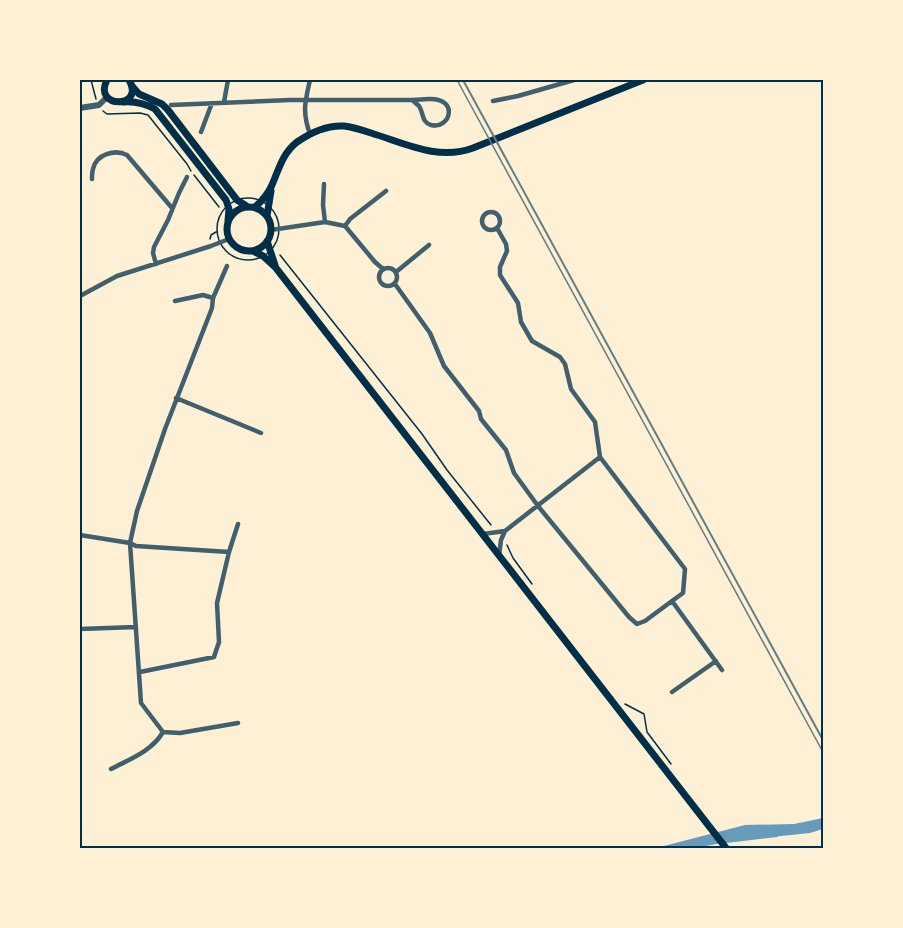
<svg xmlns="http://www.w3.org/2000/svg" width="903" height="928" font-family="'Libre Baskerville',serif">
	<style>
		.water { fill: #669bbc }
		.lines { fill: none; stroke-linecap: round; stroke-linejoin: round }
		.stream { stroke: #669bbc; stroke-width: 2 }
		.path { stroke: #003049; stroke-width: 1.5 }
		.minor { stroke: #3f606c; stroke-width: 4.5 }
		.tertiary { stroke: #3f606c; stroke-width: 6 }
		.secondary { stroke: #003049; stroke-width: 7 }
		.tram { stroke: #657d81; stroke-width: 1.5 }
		.rail { stroke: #657d81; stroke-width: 2 }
		.neatline { fill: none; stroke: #003049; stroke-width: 2 }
	</style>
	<rect width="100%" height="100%" fill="#fdf0d5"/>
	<path class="water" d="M823,818v11l-13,4 -78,8 -36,7h-40l89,-23 49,-1z"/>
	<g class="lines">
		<path class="stream" d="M726,842l51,-6"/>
		<path class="path" d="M91,80l5,19
			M103,111l4,3 33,-1 8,2 39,49 4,7
			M194,175l25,32
			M217 229a31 31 0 1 1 62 0a31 31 0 1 1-62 0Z
			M210,239l1,-4 5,-3
			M280,255l142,179 25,36 44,55
			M507,545l6,13 19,26
			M625,704l19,10 3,18 24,32"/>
		<path class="minor" d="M310,80c-5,22 -8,32 0,54
			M429,99c31,-1 21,31 2,26 -10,-3 -7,-12 -12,-19 -2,-2 -5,-4 -7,-6z
			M493,101l25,-5 56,-16
			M224,102l4,-22
			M171,105l119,-5h122
			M201,132l11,-29
			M92,179c0,-3 0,-7 1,-10 3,-15 22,-20 34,-14l45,53
			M324,184l-1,21 2,17
			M482 221a9 9 0 1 1 18 0a9 9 0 1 1-18 0Z
			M345,226l5,-7 36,-28
			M497,228l9,16 1,7 -7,16v8l18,28 3,19 11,19 28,16 5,7 6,25 24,33 5,35
			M271,230l54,-8 20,4 30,36 8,7
			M156,264l-3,-11 1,-6 14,-27 11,-27 8,-16
			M379 277a9 9 0 1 1 18 0a9 9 0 1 1-18 0Z
			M396,272l33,-27
			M395,284l35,49 14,33 35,45 2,8 25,31 8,23 24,33 91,111 8,7 8,-3 27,-20 50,69
			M80,296l37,-20 94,-30 18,-7
			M175,301l28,-6 10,3
			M176,398l85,35
			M483,534l22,-3
			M80,535l50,8 7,-32 28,-82 47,-121 1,-10 14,-32
			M499,556l2,-16 4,-9 95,-74 85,112 -2,24 -11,8
			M80,629l56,-2
			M140,672l74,-15 5,-15 -2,-39 12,-51 9,-28
			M672,692l44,-31
			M163,732l17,1 58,-10
			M111,769c19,-10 41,-18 52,-37l-22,-29 -11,-160 6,3 93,6"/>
		<path class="tertiary" d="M80,108l19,-3 8,-8"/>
		<path class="secondary" d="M107,80c-15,29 39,29 22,0
			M132,86l7,8 23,10 6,6 69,90 11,7
			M123,102c12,-1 21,1 32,7l71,91 3,9 -1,12
			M227 229a22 22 0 1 1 44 0a22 22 0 1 1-44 0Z
			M255,207c7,-6 13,-13 17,-22 7,-16 10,-31 25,-43 13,-9 30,-17 47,-16 9,1 18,4 27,7 33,10 67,28 102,15l170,-68
			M267,216l4,-25
			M267,241l8,24
			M253,251l10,5 13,12 450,580"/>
		<path class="tram" d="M457,80l367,674"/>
		<path class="rail" d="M463,80l361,662"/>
	</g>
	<rect width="903" height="928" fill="none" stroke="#fdf0d5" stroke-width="162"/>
	<rect x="81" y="81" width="741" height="766" class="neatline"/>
</svg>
